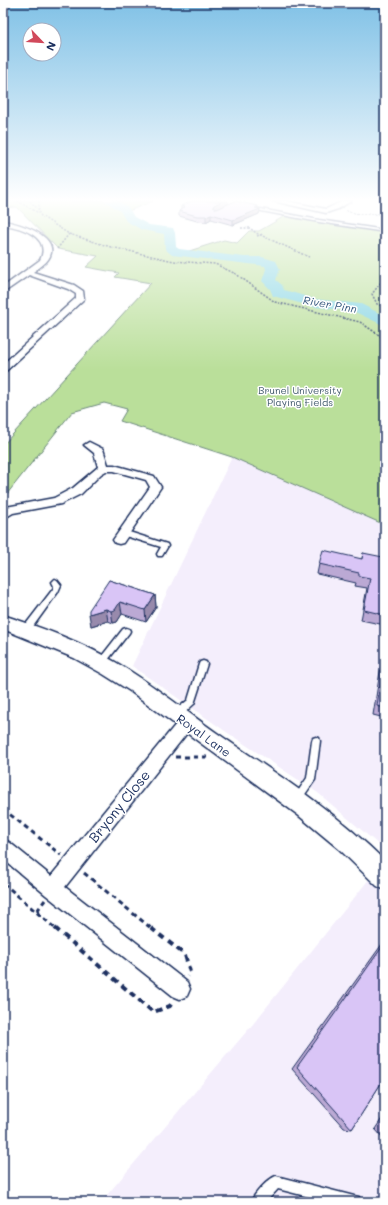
<svg xmlns="http://www.w3.org/2000/svg" width="388" height="1205" font-family="Mali,sans-serif">
	<style>
		.built { fill: #f4eefc }
		.green { fill: #badf9a; stroke: #6a877c; fill-rule: evenodd }
		.water { fill: #85d4e2; stroke: #5b92ad }
		.lines { fill: none; stroke-linecap: round; stroke-linejoin: round }
		.river { fill: #85d4e2; fill-rule: evenodd }
		.service-casing { stroke: #1b2f5e; stroke-width: 3 }
		.minor-casing { stroke: #1b2f5e; stroke-width: 3 }
		.tertiary-casing { stroke: #1b2f5e; stroke-width: 3 }
		.path-far2 { stroke: #1b2f5e; stroke-width: 1.5; stroke-dasharray: 2 1.5; stroke-linecap: butt }
		.path-far1 { stroke: #1b2f5e; stroke-width: 3; stroke-dasharray: 5 4; stroke-linecap: butt }
		.path { stroke: #1b2f5e; stroke-width: 4; stroke-dasharray: 6 5; stroke-linecap: butt }
		.service { fill: #fff; fill-rule: evenodd }
		.minor { fill: #fff; fill-rule: evenodd }
		.tertiary { fill: #fff; fill-rule: evenodd }
		.wall { fill: #bba9d4; stroke: #1b2f5e }
		.shaded-wall { fill: #988aac; stroke: #1b2f5e }
		.building { fill: #d9c5f6; stroke: #1b2f5e }
		.labels { text-anchor: middle; dominant-baseline: central; stroke-width: 3; stroke-linejoin: round; paint-order: stroke }
		.far-park-label { font-size: 10px; fill: #435b6d; stroke: #fff }
		.far-water-label { font-size: 11px; font-style: italic; fill: #36587f; stroke: #fff }
		.street-label { font-size: 12px; fill: #1b2f5e; stroke: #fff }
		.near-street-label { font-size: 14px; fill: #1b2f5e; stroke: #fff }
	</style>
	<rect width="100%" height="100%" fill="#fff"/>
	<filter id="ink" filterUnits="userSpaceOnUse"><feTurbulence type="fractalNoise" baseFrequency=".025" numOctaves="2"/><feDisplacementMap in="SourceGraphic" scale="8" xChannelSelector="R" yChannelSelector="G"/><feConvolveMatrix kernelMatrix="1 2 1 2 8 2 1 2 1" color-interpolation-filters="sRGB"/></filter>
	<g filter="url(#ink)">
		<path class="built" d="M232,457l153,68v325l-67,-57 -93,-62 -93,-65z
			M370,878h15v324h-284l152,-178z"/>
		<path class="green" d="M3,201h150l-27,11c18,20 24,11 45,19l2,18 13,3 38,-12 13,3 12,-12h10l26,-15 100,16v293l-153,-68 -112,-36 7,-12 -23,-6 -32,9 -69,87v-54l148,-162 -36,-6 4,-4 -33,-6 12,-11 -40,-7 -41,-42 -14,1zM263,260l11,5c1,5 -2,10 -3,16l10,7v4l20,8 -14,-2 -19,-16 -1,-2 4,-10c-6,-13 -20,-5 -30,-9z"/>
		<path class="water" d="M240,260h23l10,3 2,5 -3,5 -1,8 10,7v5l22,7 -16,-2 -10,-5 -1,-3 -9,-10 4,-10c-6,-13 -21,-6 -31,-10z"/>
		<g class="lines">
			<path class="river" d="M105,201h13l10,6 6,10 15,8 24,3 2,5 1,14 3,2 65,8h18l14,4 4,8 -4,11 6,5 2,5 31,9 46,5 24,12v10l-32,-15 -39,-4 -41,-11 -3,-7 -8,-8 4,-12 -1,-3 -93,-11 -7,-6 -1,-15 -22,-4 -16,-9 -6,-10z"/>
			<g class="service-casing">
				<path id="service" d="M250,207l69,13 66,10v2l-66,-10 -68,-13z
					M122,531h4l41,13 1,2 -6,10h-4l-1,-2 4,-7 -39,-12 -1,-2z
					M55,579l2,1 4,5 -3,7 -29,40h-6l-1,-2 1,-2 30,-39 1,-3 -2,-4z
					M126,628l3,1 1,2 -1,2 -25,32 -3,1 -3,-1 -1,-2 1,-2 25,-32z
					M203,661l3,1 1,2 -13,40 -15,14 -3,1 -3,-1 -1,-3 1,-3 15,-12 11,-36 1,-2z
					M316,737l3,1 1,3 -5,39 -16,23 -3,1 -3,-1 -1,-3 15,-22 5,-37 1,-3z
					M276,1176l78,20 5,1 1,5h-31l-51,-13 -12,13h-15c3,-8 17,-23 25,-26z"/>
			</g>
			<g class="minor-casing">
				<path id="minor" d="M273,201h13l40,8 17,-8h8l-13,8 -12,4z
					M3,221c17,2 64,17 43,41 -4,4 -9,7 -13,10l41,13 9,6 1,8 -78,72 -3,1v-8l73,-66v-4l-8,-5 -39,-14 -26,18v-6l37,-27c12,-23 -19,-33 -37,-35z
					M89,442l14,7 5,16h6l40,11 7,11 -38,56 -4,1 -4,-1 -2,-3 37,-53 -4,-7 -32,-9h-8l-5,3 -20,20 -20,10 -48,9 -10,6v-10l3,-2 48,-9 19,-10 25,-21 -4,-14 -10,-8z
					M186,716l5,2 3,5 -3,5 -126,159 122,95 3,7 -3,7 -7,3 -7,-3 -127,-101 -43,-36v-20l6,3 42,34 130,-158z"/>
			</g>
			<g class="tertiary-casing">
				<path id="tertiary" d="M3,615c39,13 79,27 114,48 39,23 73,52 110,77 55,37 111,74 158,121v29l-8,-4 -38,-37 -41,-34 -168,-124 -27,-17 -29,-16 -71,-29z"/>
			</g>
			<path class="path-far2" d="M17,201l22,12
				M30,201l9,9
				M39,201v12l2,3 28,18 42,13 63,14 41,3 21,10 39,28 85,20 25,17
				M346,211l12,3h27
				M241,228h9l6,5 53,24
				M257,236l6,-2
				M57,249l12,-15
				M385,277l-13,17 5,10 8,3"/>
			<path class="path-far1" d="M175,757h33
				M3,809l58,46
				M84,873l68,56
				M3,883l53,46
				M37,911l8,-11"/>
			<path class="path" d="M55,928l98,84 17,-6 3,-5
				M151,928l34,27 5,17 -3,4"/>
			<use href="#service" class="service"/>
			<use href="#minor" class="minor"/>
			<use href="#tertiary" class="tertiary"/>
		</g>
		<path class="wall" d="M228,204l32,5 -1,5 -26,11 -22,-6 -5,3 -9,-1 -18,-5v-5l2,-2v-3z
			M363,553l22,8v64l-24,-5 6,-32 -12,-2 1,-3 -39,-9 2,-10 43,-5z
			M109,580l46,15 1,12 -10,15 -24,-8 -5,8 -4,1 -5,-2 -17,5z
			M385,643v75l-12,-3 11,-68z
			M385,768v23l-4,-2z
			M385,940v137l-33,52 -8,-1 -52,-59z
			M385,1114v26l-10,-11z"/>
		<path class="shaded-wall" d="M223,201h5v3l-15,9v-6l1,-2z
			M258,206l-1,4 3,-1 -1,5 -26,11v-5z
			M211,214v5l-5,3v-6z
			M155,595l1,12 -10,15 -1,-12z
			M120,602l2,12 -5,8 -4,1 -2,-12z
			M106,609l2,12 -17,5 -2,-12z"/>
		<path class="building" d="M192,201h31l-9,4 -1,2 4,2 18,-8 23,5 -3,2 5,1 -27,11 -22,-6 -5,2h-9l-18,-5 5,-4 -3,-1z
			M323,550l39,9 1,-6 20,4 -1,3 3,1v54l-21,-5 6,-32 -11,-2v-3l-40,-9z
			M109,580l46,15 -10,15 -25,-8 -5,8 -4,1 -5,-2 -17,5v-4z
			M385,653v55l-8,-2z
			M385,943v134l-33,52 -55,-62z"/>
	</g>
	<linearGradient id="sky" x2="0" y2="1"><stop stop-color="#80c1e6"/><stop offset="0.54" stop-color="#fff"/><stop offset="1" stop-color="#fff" stop-opacity="0"/></linearGradient>
	<rect width="388" height="370" fill="url(#sky)"/>
	<g class="labels">
		<g class="far-park-label">
			<text x="300" y="390">Brunel University<tspan x="300" dy="12">Playing Fields</tspan></text>
		</g>
		<g class="far-water-label">
			<text transform="translate(330 304) rotate(10)">River Pinn</text>
		</g>
		<g class="street-label">
			<text transform="translate(204 735) rotate(36)">Royal Lane</text>
		</g>
		<g class="near-street-label">
			<text transform="translate(119 806) rotate(-51)">Bryony Close</text>
		</g>
	</g>
	<rect width="388" height="1205" fill="none" stroke="#fff" stroke-width="16"/>
	<rect x="8" y="8" width="372" height="1189" fill="none" stroke="#1b2f5e" stroke-width="1.5" filter="url(#ink)"/>
	<g transform="translate(42 42) rotate(115)"><circle r="19" fill="#ffffff" stroke="#a4acbf"/>
	<path d="M0-3L7 15L0 10L-7 15Z" fill="#d1495b"/>
	<text y="-6" font-size="11" font-weight="bold" text-anchor="middle" fill="#1b2f5e">N</text>
	</g>
</svg>
